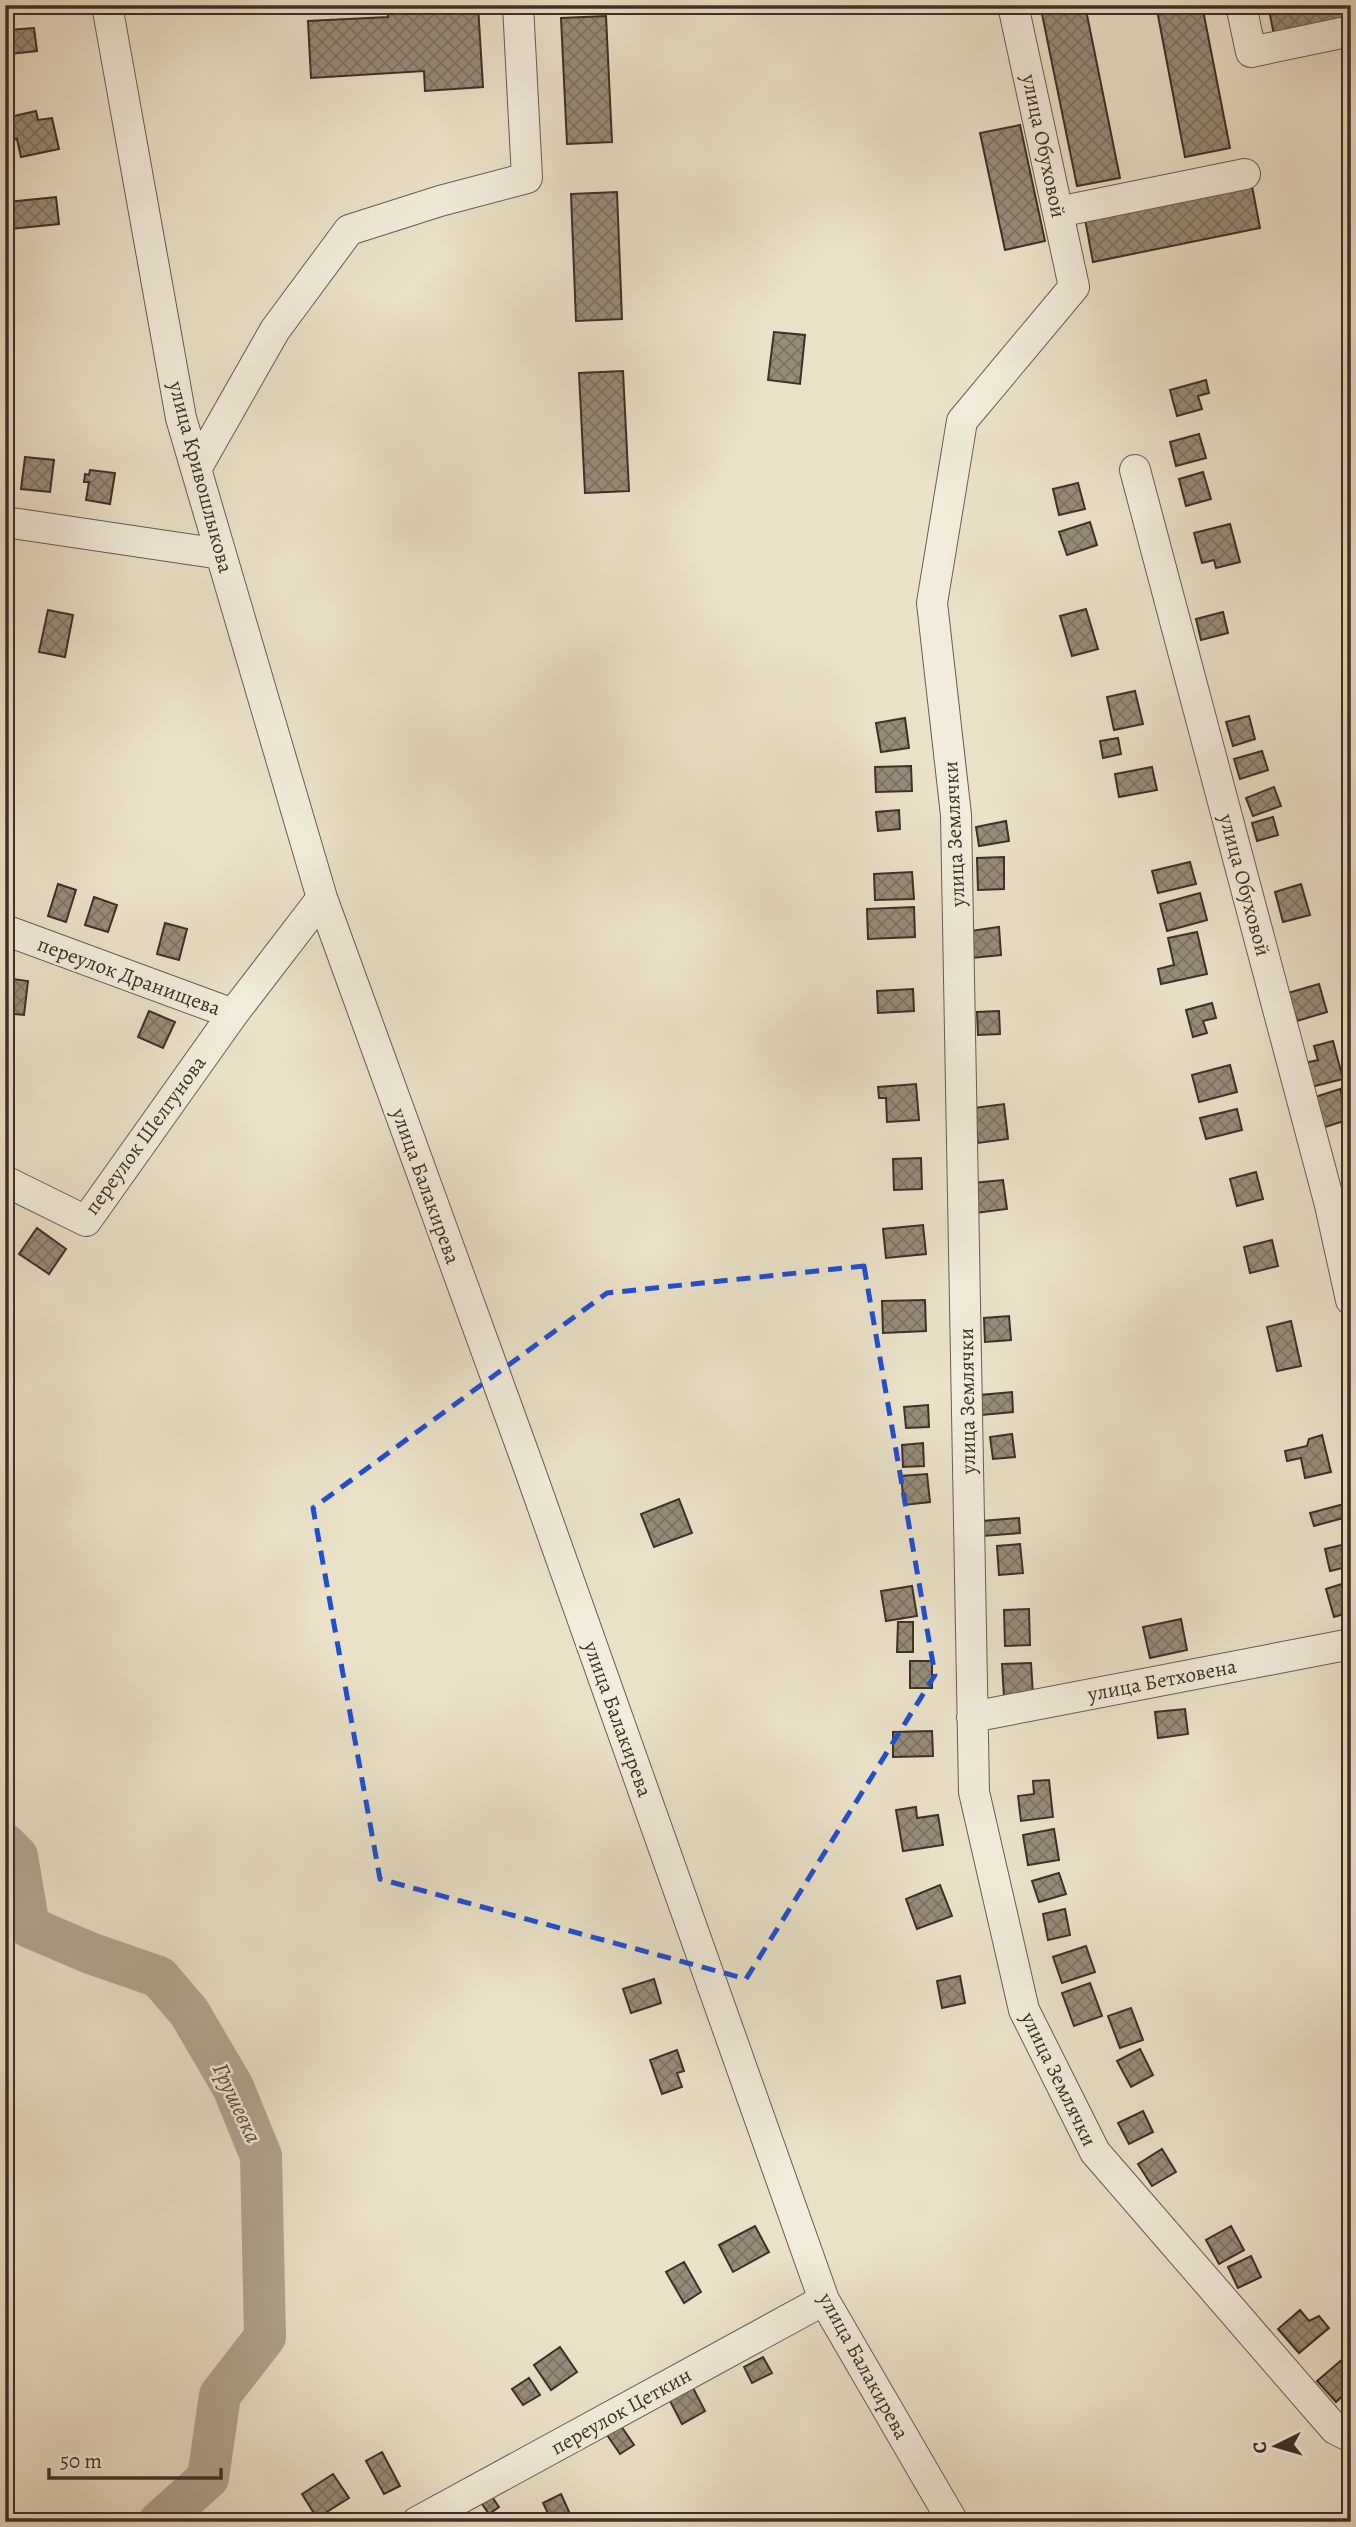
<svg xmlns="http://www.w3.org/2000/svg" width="1356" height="2527" font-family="Alegreya,serif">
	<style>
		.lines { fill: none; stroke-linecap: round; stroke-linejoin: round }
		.river { stroke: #afa591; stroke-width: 42 }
		.building { fill: url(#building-cross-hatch); stroke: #3c3027; stroke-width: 2 }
		.minor-casing { stroke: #685c4f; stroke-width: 32 }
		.minor { stroke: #f1ecdb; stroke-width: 30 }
		.marked { fill: none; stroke: #1d4ed8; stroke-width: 5; stroke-dasharray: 14 9; stroke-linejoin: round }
		.labels { text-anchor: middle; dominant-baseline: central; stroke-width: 5; stroke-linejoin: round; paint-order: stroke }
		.street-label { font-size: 21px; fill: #3c3027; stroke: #f1ecdb }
		.water-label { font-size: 23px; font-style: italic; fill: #594d42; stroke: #f1ecdb }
	</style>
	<defs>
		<pattern id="building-cross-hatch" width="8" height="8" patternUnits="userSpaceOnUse" patternTransform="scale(1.75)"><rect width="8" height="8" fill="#968c7a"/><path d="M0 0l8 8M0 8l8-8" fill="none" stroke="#7c7364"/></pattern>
	</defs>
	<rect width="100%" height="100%" fill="#eae1c7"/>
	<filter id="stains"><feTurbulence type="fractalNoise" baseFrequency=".00286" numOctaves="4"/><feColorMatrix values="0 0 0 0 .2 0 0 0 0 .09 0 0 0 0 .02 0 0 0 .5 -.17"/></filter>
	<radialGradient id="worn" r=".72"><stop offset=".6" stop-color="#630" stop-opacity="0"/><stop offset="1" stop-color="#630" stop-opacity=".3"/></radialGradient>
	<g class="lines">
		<path class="river" d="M5,1844l12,12 12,71 61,26 69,24 30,35 44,75 28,69 4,181 -45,58 -12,83 -49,44"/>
	</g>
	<path class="building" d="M5,5h4l1,20 -5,1z
		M387,5h91l5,82 -58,4 -1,-20 -113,7 -3,-57 80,-4z
		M1085,5l35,173 -43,8 -35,-172z
		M1156,5h46l28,143 -45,9z
		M1268,5h83v15l-77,15z
		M606,16l6,126 -45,2 -6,-126z
		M34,28l3,23 -27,3 -2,-24z
		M36,111l2,9 14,-2 7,31 -38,8 -4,-18 -12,2v-23z
		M1020,125l25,116 -40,9 -25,-117z
		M1252,186l8,42 -167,34 -8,-43z
		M617,192l5,127 -46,2 -5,-127z
		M56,197l3,27 -48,5 -3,-27z
		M774,332l31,3 -5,49 -32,-4z
		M623,371l6,120 -44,2 -6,-120z
		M1206,380l3,13 -11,3 4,13 -25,7 -7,-26z
		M1199,434l7,24 -30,8 -6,-24z
		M25,457l29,3 -4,32 -29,-3z
		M90,470l25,3 -5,31 -24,-4 3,-18h-5l1,-8 4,1z
		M1203,472l8,27 -25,7 -7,-27z
		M1078,483l7,26 -26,6 -6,-26z
		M1090,522l7,23 -30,10 -8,-23z
		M1230,524l10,38 -24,6 -2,-8 -12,3 -8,-30z
		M1086,609l12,40 -26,7 -12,-40z
		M48,610l25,5 -8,42 -26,-5z
		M1223,612l5,21 -27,7 -5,-21z
		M1135,691l8,33 -29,6 -7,-33z
		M1249,716l6,23 -22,7 -7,-24z
		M905,718l4,30 -28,4 -5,-29z
		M1118,738l3,16 -18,4 -3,-17z
		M1262,751l6,19 -28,9 -6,-20z
		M911,766l1,25 -36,1 -1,-25z
		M1152,767l5,23 -38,7 -4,-23z
		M1274,787l7,19 -28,10 -7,-18z
		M899,810l1,19 -22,2 -2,-19z
		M1273,817l5,18 -21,6 -5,-18z
		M1006,821l3,20 -30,5 -3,-19z
		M1004,857v32l-26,1 -1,-32z
		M1190,862l6,22 -38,9 -6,-22z
		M912,872l2,27 -39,1 -1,-26z
		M58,884l18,6 -10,32 -18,-6z
		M1301,884l9,31 -27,7 -8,-30z
		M1200,893l7,27 -40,11 -7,-27z
		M94,897l23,8 -9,27 -23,-7z
		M914,907l1,30 -47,2 -1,-30z
		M165,923l22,6 -8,31 -22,-6z
		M999,927l2,28 -29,3 -2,-27z
		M1197,932l10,42 -46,10 -3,-15 16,-4 -6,-27z
		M5,978l23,3 -4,34 -19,-2z
		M1319,984l8,28 -30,9 -9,-28z
		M913,989l1,22 -36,2 -1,-22z
		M1212,1003l4,15 -13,3 4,12 -14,4 -7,-27z
		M149,1011l26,11 -12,26 -25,-11z
		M999,1011l1,23 -22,1 -1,-23z
		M1333,1041l10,38 -32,8 -7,-24 14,-3 -4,-14z
		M1230,1065l7,27 -38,10 -7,-27z
		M916,1084l3,36 -32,2 -1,-24h-7l-1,-11z
		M1340,1089l10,30 -28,9 -10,-30z
		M1004,1104l4,35 -30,4 -5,-35z
		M1237,1109l5,21 -36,9 -6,-21z
		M921,1158l1,31 -28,1 -1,-31z
		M1256,1172l7,27 -26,7 -7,-27z
		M1003,1180l4,29 -31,4 -3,-30z
		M923,1225l3,29 -40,4 -3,-29z
		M37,1228l29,21 -17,25 -30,-20z
		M1272,1240l6,26 -28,7 -6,-26z
		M925,1300l1,31 -43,2 -1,-32z
		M1009,1316l2,24 -26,2 -1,-24z
		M1291,1321l10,45 -24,5 -10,-44z
		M1012,1392l1,20 -31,3 -2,-20z
		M928,1405l1,22 -23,1 -2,-21z
		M1012,1434l3,23 -22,2 -3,-22z
		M1322,1435l9,37 -26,6 -4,-20 -14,3 -2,-10 22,-5 2,-7z
		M923,1443l1,23 -21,1 -1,-22z
		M927,1474l3,28 -26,3 -3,-29z
		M679,1499l13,34 -38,14 -13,-33z
		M1344,1504l3,13 -33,9 -4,-13z
		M1019,1518l1,15 -37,3 -1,-15z
		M1020,1544l3,29 -24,2 -2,-29z
		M1346,1544l5,22 -21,5 -5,-22z
		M1351,1581v31l-17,5 -8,-28z
		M912,1586l5,30 -31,5 -5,-30z
		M1029,1609l1,36 -25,1 -1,-36z
		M1181,1619l6,31 -37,8 -7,-31z
		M898,1622h15v30h-16z
		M910,1661h22v27h-22z
		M1031,1663l2,32 -29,2 -2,-33z
		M1185,1709l3,25 -30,4 -3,-26z
		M932,1731l1,25 -40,1v-25z
		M1049,1780l4,37 -32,4 -3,-25 16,-2 -1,-13z
		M916,1807l1,11 21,-3 5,30 -40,6 -7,-41z
		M1054,1829l5,31 -31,5 -5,-30z
		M1059,1873l7,21 -27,8 -7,-21z
		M940,1885l12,31 -35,13 -11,-30z
		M1065,1909l5,26 -22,5 -5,-26z
		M1086,1946l9,26 -33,11 -9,-26z
		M960,1976l5,27 -23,5 -5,-27z
		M654,1979l7,24 -30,10 -8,-24z
		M1090,1983l12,33 -28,10 -12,-33z
		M1131,2008l12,32 -23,8 -12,-32z
		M1140,2049l13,26 -22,12 -14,-26z
		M677,2050l7,21 -7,2 5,14 -20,7 -12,-34z
		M1143,2111l10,21 -24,12 -11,-21z
		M1162,2149l14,23 -24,14 -14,-22z
		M755,2226l14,26 -36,20 -14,-27z
		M1231,2226l13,24 -25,14 -13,-24z
		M1251,2256l10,21 -23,11 -10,-21z
		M684,2262l17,30 -17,11 -18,-31z
		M1300,2310l9,11 10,-5 10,12 -30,25 -21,-24z
		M560,2347l17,25 -26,18 -17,-25z
		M763,2357l9,16 -20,10 -8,-16z
		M1345,2357l6,6v25l-15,14 -19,-21z
		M529,2378l11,17 -17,10 -11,-16z
		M692,2386l13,25 -23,13 -13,-25z
		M619,2423l15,22 -14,9 -15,-22z
		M382,2452l18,34 -16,8 -18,-33z
		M333,2474l16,24 -32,20 -15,-24z
		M488,2491l11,16 -10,7 -11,-16z
		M561,2494l9,20 -18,8 -9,-19z"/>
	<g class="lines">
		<g class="minor-casing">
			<path id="minor" d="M107,5l74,413 141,480 207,570 295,832 129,222
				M1013,5l61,282 -112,134 -30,182 24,212 18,977 50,218 71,142 240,277 16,8
				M1241,5l10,47 100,-21
				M1058,212l187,-38
				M196,469l79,-139 74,-100 91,-29 87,-23 -9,-173
				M1135,470l195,735 21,95
				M5,522l216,32
				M5,930l228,84 89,-116
				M5,1181l81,40 147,-207
				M972,1717l379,-73
				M417,2522l407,-222"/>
		</g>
		<use href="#minor" class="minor"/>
	</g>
	<path class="marked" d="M864,1266l71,409 -189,304 -366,-100 -67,-371 294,-215z"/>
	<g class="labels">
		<g class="street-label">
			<text transform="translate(1044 146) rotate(78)">улица Обуховой</text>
			<text transform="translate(201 477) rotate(75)">улица Кривошлыкова</text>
			<text transform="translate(954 834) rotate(-93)">улица Землячки</text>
			<text transform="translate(1245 885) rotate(75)">улица Обуховой</text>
			<text transform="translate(129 976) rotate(20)">переулок Дранищева</text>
			<text transform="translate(145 1135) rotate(-54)">переулок Шелгунова</text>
			<text transform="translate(426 1186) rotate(70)">улица Балакирева</text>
			<text transform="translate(967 1401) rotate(-91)">улица Землячки</text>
			<text transform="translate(1162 1680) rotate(-11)">улица Бетховена</text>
			<text transform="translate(618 1719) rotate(70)">улица Балакирева</text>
			<text transform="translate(1059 2079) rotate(64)">улица Землячки</text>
			<text transform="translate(864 2366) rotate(61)">улица Балакирева</text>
			<text transform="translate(621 2411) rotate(-29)">переулок Цеткин</text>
		</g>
		<g class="water-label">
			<text transform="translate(237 2103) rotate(65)">Грушевка</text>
		</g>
	</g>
	<rect width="1356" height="2527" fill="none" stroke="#eae1c7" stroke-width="28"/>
	<rect x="7" y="7" width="1342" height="2513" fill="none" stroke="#3c3027" stroke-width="3.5"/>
	<rect x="14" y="14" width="1328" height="2499" fill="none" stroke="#3c3027" stroke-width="2"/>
	<g transform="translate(1276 2446) rotate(265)" stroke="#f1ecdb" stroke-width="5" paint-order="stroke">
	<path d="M0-5L12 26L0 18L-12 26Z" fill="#3c3027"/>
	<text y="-10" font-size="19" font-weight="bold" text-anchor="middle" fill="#3c3027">С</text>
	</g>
	<path d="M49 2468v10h172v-10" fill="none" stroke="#3c3027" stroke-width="3.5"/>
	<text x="60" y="2468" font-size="21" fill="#3c3027" stroke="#f1ecdb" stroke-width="5" paint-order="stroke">50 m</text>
	<rect width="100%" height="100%" filter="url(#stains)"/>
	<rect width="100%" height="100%" fill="url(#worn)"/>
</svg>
